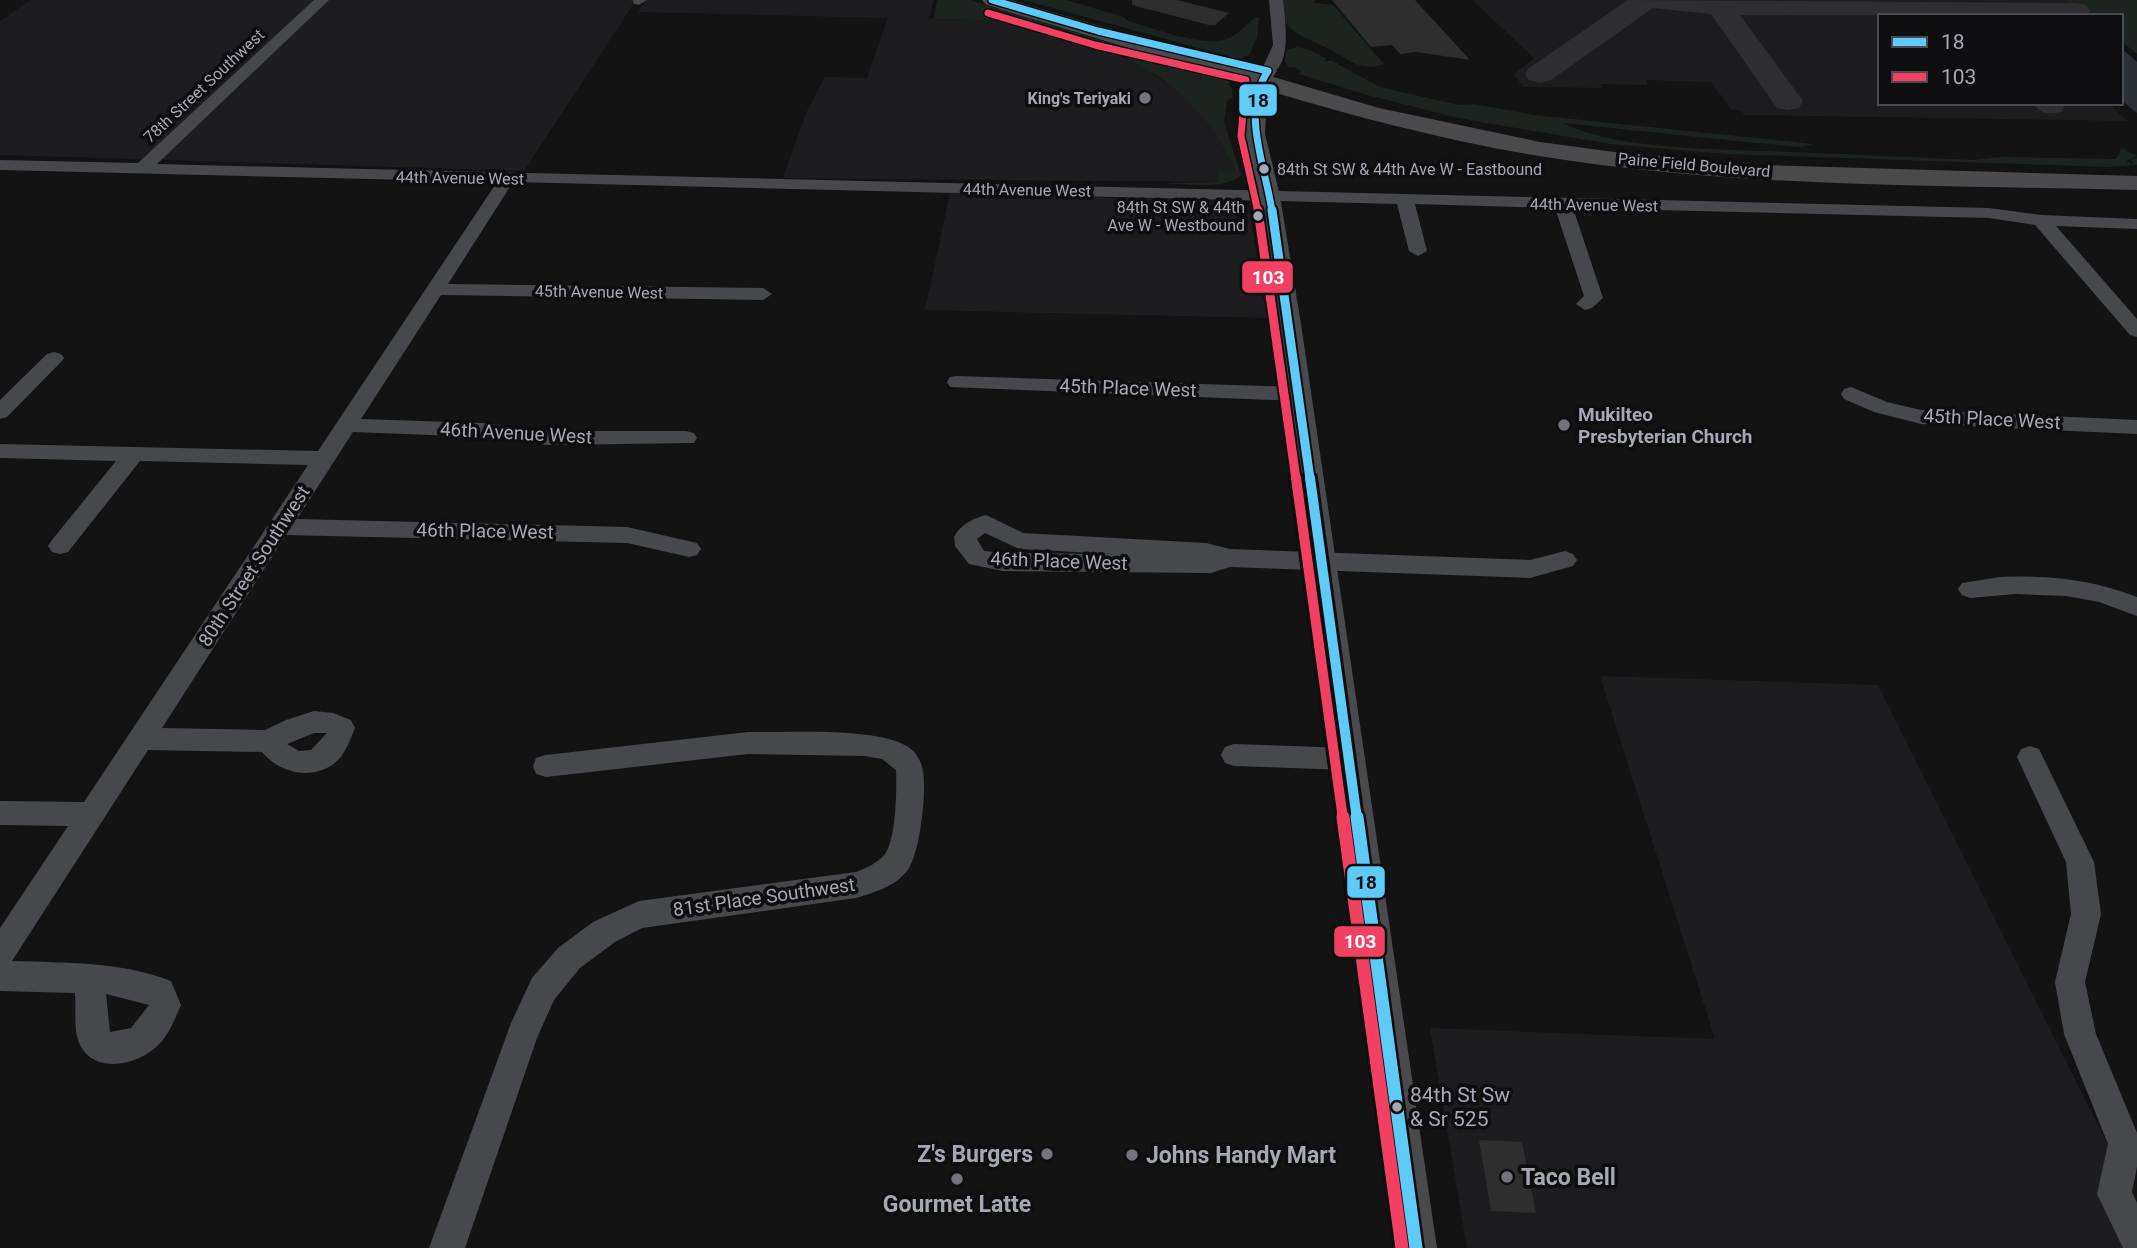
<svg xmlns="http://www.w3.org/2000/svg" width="2137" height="1248" font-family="Roboto,sans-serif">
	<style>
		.built { fill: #1d1d1f }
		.green { fill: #1d231f }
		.water { fill: #2b3037 }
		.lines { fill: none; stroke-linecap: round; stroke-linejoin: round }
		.taxiway { fill: #2e2e30; fill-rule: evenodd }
		.building { fill: #2e2e2e }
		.minor { fill: #47484c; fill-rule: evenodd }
		.major { fill: #4a4a4d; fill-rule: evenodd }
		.highway { fill: #4a4a4d; fill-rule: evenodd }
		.bus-1-far3-casing { stroke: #0e0d0f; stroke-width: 10 }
		.bus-1-far2-casing { stroke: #0e0d0f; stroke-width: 13 }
		.bus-1-far1-casing { stroke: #0e0d0f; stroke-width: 16 }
		.bus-1-casing { stroke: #0e0d0f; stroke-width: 18 }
		.bus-2-far3-casing { stroke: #0e0d0f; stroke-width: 10 }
		.bus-2-far2-casing { stroke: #0e0d0f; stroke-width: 13 }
		.bus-2-far1-casing { stroke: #0e0d0f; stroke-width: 16 }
		.bus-2-casing { stroke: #0e0d0f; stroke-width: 18 }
		.bus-1-far3 { stroke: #5dcaf7; stroke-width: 7 }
		.bus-1-far2 { stroke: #5dcaf7; stroke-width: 9 }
		.bus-1-far1 { stroke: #5dcaf7; stroke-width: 10 }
		.bus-1 { stroke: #5dcaf7; stroke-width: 13 }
		.bus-2-far3 { stroke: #f24062; stroke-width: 7 }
		.bus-2-far2 { stroke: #f24062; stroke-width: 9 }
		.bus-2-far1 { stroke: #f24062; stroke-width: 10 }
		.bus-2 { stroke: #f24062; stroke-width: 13 }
		.poi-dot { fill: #72737b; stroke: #0e0d0f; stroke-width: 2.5 }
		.bus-dot { fill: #a5a7b3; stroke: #0e0d0f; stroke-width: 2.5 }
		.labels { text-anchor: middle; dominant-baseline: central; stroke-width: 7; stroke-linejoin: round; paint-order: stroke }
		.far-street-label { font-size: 16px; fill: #a5a7b3; stroke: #0e0d0f }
		.far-poi-label { font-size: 16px; font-weight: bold; fill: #a5a7b3; stroke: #0e0d0f; text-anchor: end }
		.far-bus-label { font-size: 16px; fill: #a5a7b3; stroke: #0e0d0f; text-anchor: start }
		.street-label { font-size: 19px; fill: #a5a7b3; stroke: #0e0d0f }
		.poi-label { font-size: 19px; font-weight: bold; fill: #a5a7b3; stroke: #0e0d0f; text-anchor: start }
		.near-bus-label { font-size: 21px; fill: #a5a7b3; stroke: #0e0d0f; text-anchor: start }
		.near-poi-label { font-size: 23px; font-weight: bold; fill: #a5a7b3; stroke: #0e0d0f; text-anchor: start }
		.line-badge { stroke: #0e0d0f; stroke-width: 2.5 }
		.badge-label { font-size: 19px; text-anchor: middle; font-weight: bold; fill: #fff }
		.pale-badge-label { font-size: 19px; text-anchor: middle; font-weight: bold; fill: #111 }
	</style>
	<rect width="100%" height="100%" fill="#131313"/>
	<path class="built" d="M30,0h606l-112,171 -524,-16v-134z
		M646,0h288l-5,19 89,2 36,9 85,34 35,25 31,26 20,28 10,28 -17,11 -435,-4 23,-65 19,-36 42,1 21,-60 -250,-6z
		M1472,0h594l18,16h-204v87h228l19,18 -383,-6 -2,-4 -11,-2 -20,-27 -65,-2 2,5 -48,-1 2,4 -79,-1 -9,-13 20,-16z
		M950,193l281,8 18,8 18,109 -342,-8z
		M1600,676l278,9 259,518v45h-670l-37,-220 285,11z"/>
	<path class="green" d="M937,0h34l257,80 3,2 -3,2 4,4 1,9 -6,4 -3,21 17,53c-14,16 -62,8 -83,8l60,-1v-10l17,-1c-37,-91 -124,-128 -214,-150l-4,4 -1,-4 -82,-2z
		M1023,0h43l58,17 4,4c26,7 77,28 101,17 10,-5 19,-15 27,-21h3l-2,21 -8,17 -10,4z
		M1281,0h34v3l18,2 51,59c-25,9 -37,-7 -59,-17 -21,-11 -47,-16 -44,-47z
		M2066,0h71v54l-16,-13v-25h-37z
		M1297,47l13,3 17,9 -3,2h8l48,26 79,18 14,-1 61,11 279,29 -11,3 -46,-4 -193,-20c56,28 163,26 227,29 61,2 122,5 183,8l28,-3 115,2 6,-11 15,8 -11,5 7,3 -2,-4 6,-2v7l-29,2 -382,-13 -116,-10 -152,-26 -91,-23 -68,-21 2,-3 -7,-4 -5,1 -4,-8 2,-10z"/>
	<path class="water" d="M2121,48l16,14v51l-16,-13z"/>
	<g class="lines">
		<path class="taxiway" d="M1628,0l448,3 10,2 4,6 -3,5 -347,-1 63,86 -4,7 -11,2 -11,-2 -66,-94 -58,-6 -102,72 -11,3 -11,-3 -4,-6 4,-6z
			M2033,103h31l1,2 -4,7c-13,3 -21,2 -28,-9z"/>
	</g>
	<path class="building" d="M1132,0h45l52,13 -14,12h-6l-77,-20z
		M1332,0h83l55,60 -54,-8 -16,2 -8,-9 -21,2z
		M1479,1140l43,2 14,71 -45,-2z"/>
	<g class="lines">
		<path class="minor" d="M314,0h15l-172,164 1832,44 52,7 96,4v10l-81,-3 81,93v18l-7,-2 -95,-110 -46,-7 -416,-10 30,90 -11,10 -7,2 -9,-6 8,-8 -29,-88 -140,-4 12,47 -9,5 -9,-5 -12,-47 -884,-22 -65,102 315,4 9,6 -9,6 -322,-5 -80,124 121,4 66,8h138l8,2 3,5 -3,5 -146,2 -66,-8 -129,-5 -56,87 330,8 70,16 4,6 -4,6 -8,2 -62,-14 -341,-8 -124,193 103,2 21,-10 28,-9 19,2 18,7 4,8c-4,10 -8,21 -15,30 -22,24 -59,17 -78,-6l-114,-2 -136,211c54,2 108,0 159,20l10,24c-6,13 -11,28 -21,38 -22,25 -74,33 -83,-7 -3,-13 -1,-30 -2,-43l-75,-2v-63l68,-102 -68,-1v-24l84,1 224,-337 -168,-4 -72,91 -8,2 -8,-2 -4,-6 4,-6 64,-79 -116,-3v-14l318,7 179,-269 -497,-12v-10l138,3zM314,733h13l-16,17 -12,1 -12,-7zM106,994l43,11 -18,23 -21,4z
			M633,0h14l-8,5 -5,-1z
			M1269,0h14c2,20 10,68 -15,75l-7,-4 12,-26z
			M54,352l7,2 3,4 -3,4 -54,55 -7,2v-19l47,-46z
			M957,376l342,11 7,2 3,5 -3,5 -7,2 -349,-14 -3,-5 3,-5z
			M1851,387l36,15 34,8 216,10v14l-216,-10 -47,-12 -30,-13 -3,-5 3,-5z
			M986,515l37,18 183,10 24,6 300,11 35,-9 8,3 4,6 -4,6 -43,12 -300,-11 -19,6 -208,-2 -34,-7 -14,-18 -1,-9c7,-13 18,-18 32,-22zM985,533l34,16 95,5 -111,-1 -19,-2 -7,-12z
			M2000,577c48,-2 92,2 137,20v19l-38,-14 -33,-6 -50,-2 -46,4 -8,-3 -4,-6 4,-6z
			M748,732c38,1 135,-6 163,17 4,3 10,12 11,18 6,19 -2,88 -15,104 -13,16 -32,21 -51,27l-214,30 -27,14 -35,26 -26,32 -17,38 -72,210h-36l82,-225 21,-45 26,-30 35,-26 46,-21 217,-29c10,-4 22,-9 29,-18 11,-14 12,-66 11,-84l-14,-11 -17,-3 -117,-2 -202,23 -10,-3 -3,-8 3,-8 10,-3z
			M1234,744l113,4 9,3 4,8 -4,8 -9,3 -113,-4 -9,-3 -4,-8 4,-8z
			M2030,746l9,3 55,113 7,52 -16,68 11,52 41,99v34l-5,25 5,11v45h-14l-26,-54 11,-50 -44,-110 -9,-52 16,-68 -5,-52 -49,-105 4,-8z"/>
		<path class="major" d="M1268,66l9,5 -9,13 -3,50 15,62 21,128 136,924h-42l-118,-924 -17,-128 -15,-62 5,-50 12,-17z"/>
		<path class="highway" d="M982,0h29l368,108 161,34 74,10 149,13 374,11v14c-199,-5 -400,-2 -598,-34 -180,-29 -352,-93 -527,-143l-27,-9z"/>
		<g class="bus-1-far3-casing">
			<path id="bus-1-far3" d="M992,0l106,31 170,40c-28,41 -2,96 4,141"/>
		</g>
		<g class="bus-1-far2-casing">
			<path id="bus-1-far2" d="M1272,210l38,269"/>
		</g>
		<g class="bus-1-far1-casing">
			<path id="bus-1-far1" d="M1310,478l47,341"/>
		</g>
		<g class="bus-1-casing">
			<path id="bus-1" d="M1357,817l59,431"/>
		</g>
		<g class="bus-2-far3-casing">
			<path id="bus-2-far3" d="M988,13l107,32 151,35 -5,56 17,76"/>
		</g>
		<g class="bus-2-far2-casing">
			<path id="bus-2-far2" d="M1258,210l38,269"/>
		</g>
		<g class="bus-2-far1-casing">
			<path id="bus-2-far1" d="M1296,478l47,341"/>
		</g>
		<g class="bus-2-casing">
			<path id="bus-2" d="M1343,817l59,431"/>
		</g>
		<use href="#bus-1-far3" class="bus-1-far3"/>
		<use href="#bus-1-far2" class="bus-1-far2"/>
		<use href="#bus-1-far1" class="bus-1-far1"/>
		<use href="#bus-1" class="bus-1"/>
		<use href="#bus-2-far3" class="bus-2-far3"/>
		<use href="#bus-2-far2" class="bus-2-far2"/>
		<use href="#bus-2-far1" class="bus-2-far1"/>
		<use href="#bus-2" class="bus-2"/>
	</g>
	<g class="poi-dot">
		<circle cx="1145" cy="98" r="7"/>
		<circle cx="1564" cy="425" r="7"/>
		<circle cx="1047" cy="1154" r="7"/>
		<circle cx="1132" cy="1155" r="7"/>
		<circle cx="1507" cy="1177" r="7"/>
		<circle cx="957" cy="1179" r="7"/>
	</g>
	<g class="bus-dot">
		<circle cx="1264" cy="169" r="6"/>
		<circle cx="1258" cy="216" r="6"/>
		<circle cx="1397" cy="1107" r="6"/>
	</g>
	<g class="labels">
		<g class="far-street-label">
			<text transform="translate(204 86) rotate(-43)">78th Street Southwest</text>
			<text transform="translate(1694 165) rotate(5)">Paine Field Boulevard</text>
			<text transform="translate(460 178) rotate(1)">44th Avenue West</text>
			<text transform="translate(1027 190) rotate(1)">44th Avenue West</text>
			<text transform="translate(1594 205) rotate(1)">44th Avenue West</text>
			<text transform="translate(599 292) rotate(1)">45th Avenue West</text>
		</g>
		<g class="far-poi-label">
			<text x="1131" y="98">King's Teriyaki</text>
		</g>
		<g class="far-bus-label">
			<text x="1277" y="169">84th St SW &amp; 44th Ave W - Eastbound</text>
			<text x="1245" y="207" text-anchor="end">84th St SW &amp; 44th<tspan x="1245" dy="18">Ave W - Westbound</tspan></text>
		</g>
		<g class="street-label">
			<text transform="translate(1128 388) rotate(2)">45th Place West</text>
			<text transform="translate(1992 419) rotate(3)">45th Place West</text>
			<text transform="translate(516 433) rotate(3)">46th Avenue West</text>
			<text transform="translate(485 531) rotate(1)">46th Place West</text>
			<text transform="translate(1059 561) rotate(2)">46th Place West</text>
			<text transform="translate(254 566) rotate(-57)">80th Street Southwest</text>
			<text transform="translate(764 897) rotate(-8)">81st Place Southwest</text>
		</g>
		<g class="poi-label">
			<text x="1578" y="414">Mukilteo<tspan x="1578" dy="22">Presbyterian Church</tspan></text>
		</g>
		<g class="near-bus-label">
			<text x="1410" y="1095">84th St Sw<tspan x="1410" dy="24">&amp; Sr 525</tspan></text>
		</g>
		<g class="near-poi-label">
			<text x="1033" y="1154" text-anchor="end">Z's Burgers</text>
			<text x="1146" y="1155">Johns Handy Mart</text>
			<text x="1521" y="1177">Taco Bell</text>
			<text x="957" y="1204" text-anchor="middle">Gourmet Latte</text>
		</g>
	</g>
	<g class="line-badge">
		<rect x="1238" y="83" width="40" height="34" rx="7" fill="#5dcaf7"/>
		<rect x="1241" y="260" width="53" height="34" rx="7" fill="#f24062"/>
		<rect x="1346" y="865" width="40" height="34" rx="7" fill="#5dcaf7"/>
		<rect x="1333" y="925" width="53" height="33" rx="7" fill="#f24062"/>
	</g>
	<g class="badge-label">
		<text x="1268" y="284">103</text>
		<text x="1360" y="948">103</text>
	</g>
	<g class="pale-badge-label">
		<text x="1258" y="107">18</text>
		<text x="1366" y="889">18</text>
	</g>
	<rect x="1878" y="14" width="245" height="91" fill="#0e0d0f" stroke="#4a4b51" stroke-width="2"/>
	<rect x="1892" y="37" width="35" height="10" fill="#5dcaf7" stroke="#4a4b51" stroke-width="2"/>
	<text x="1941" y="49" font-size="21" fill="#a5a7b3">18</text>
	<rect x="1892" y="72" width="35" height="10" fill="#f24062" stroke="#4a4b51" stroke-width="2"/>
	<text x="1941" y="84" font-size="21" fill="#a5a7b3">103</text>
</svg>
